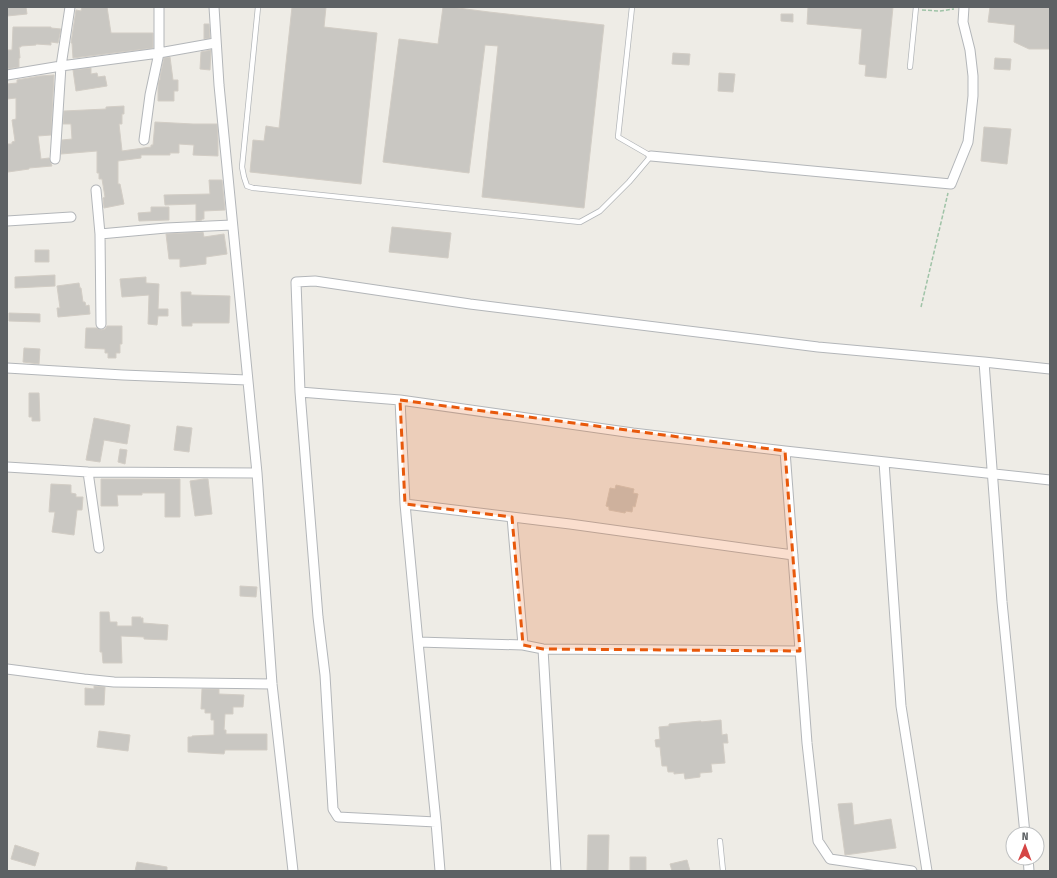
<svg xmlns="http://www.w3.org/2000/svg" width="1057" height="878" font-family="'Fira Sans Condensed',sans-serif">
	<style>
		.building { fill: #c9c7c2; stroke: #d2cdc5 }
		.lines { fill: none; stroke-linecap: round; stroke-linejoin: round }
		.service-casing { stroke: #b3b6b9; stroke-width: 6 }
		.minor-casing { stroke: #b3b6b9; stroke-width: 11 }
		.path { stroke: #9fc3a7; stroke-width: 1.5; stroke-dasharray: 4 2; stroke-linecap: butt }
		.service { stroke: #fff; stroke-width: 4.5 }
		.minor { stroke: #fff; stroke-width: 9 }
		.marked { fill: #e8590c; fill-opacity: 0.2; stroke: #e8590c; stroke-width: 3; stroke-dasharray: 8 5; stroke-linejoin: round }
	</style>
	<rect width="100%" height="100%" fill="#eeece6"/>
	<path class="building" d="M7,7h19l1,7 -20,2z
		M82,7h25l4,26h42v15l-80,10 -1,-15h-1l5,-33 5,1z
		M292,7h34l-2,20 53,6 -16,151 -111,-12 3,-32 11,1 2,-15 13,2z
		M443,7h7l39,5 115,13 -20,183 -102,-11 16,-151 -13,-1 -16,128 -86,-11 16,-123 39,5z
		M808,7h85l-7,71 -21,-2 1,-11 -7,-1 3,-35 -55,-5z
		M990,7h60v42h-21l-15,-7 1,-17 -27,-3z
		M781,14h12v8l-12,-1z
		M204,24h5l1,14 -6,1z
		M13,27h38v1l10,1 -3,14 -7,-1v3l-15,-1v1l-15,1v1h-2l1,11h-1v9l-12,2v-19h5z
		M211,50l-1,20 -10,-1 1,-17z
		M673,53l17,1 -1,11 -17,-1z
		M170,57l3,23h5v11h-4v10h-16v-13l1,-8h1v-3l4,-19z
		M995,58l16,1 -1,11 -16,-1z
		M91,68v6l6,-1 1,4 7,-1 2,10 -31,5 -3,-21z
		M719,73l16,1 -2,18 -15,-1z
		M54,75l-3,60 -13,1 3,23 8,-1 3,8 -23,2v1l-21,3 -1,-10v-18h5v-2l3,-1 -3,-21 4,-1v-21l-9,1v-15l10,-1v-3l23,-4z
		M124,106v8h-2v10h-3l3,27 29,-4v-2h2l2,-23 38,2h24l1,15v17l-25,-1 1,-10 -15,-1v9h-9v2h-29v3l-23,3v23h2l4,20 -20,4 -1,-10 2,-1 -3,-18h-3v-6h-2v-22l-36,3 1,-14 10,-1 -1,-15h-8l1,-13 42,-2v-2z
		M984,127l27,2 -4,35 -26,-3z
		M209,180h13l3,30 -21,1v8h-2v1l-6,1v-17l-31,1 -1,-10 46,-1z
		M151,207h18v13l-30,1 -1,-8 13,-1z
		M392,227l59,6 -3,25 -59,-6z
		M203,232l1,5 20,-3 3,20 -21,3v7l-26,3v-8h-11l-3,-25z
		M35,250h14v12h-14z
		M55,275v11l-40,2v-11z
		M146,277v6l13,1 -1,25h10v7h-10l-1,9 -9,-1 1,-29 -27,2 -2,-18z
		M79,283l1,5h1l2,14h2l1,4 3,-1 1,9 -32,3 -1,-9h3l-3,-22z
		M181,292h10v3l39,1 -1,27h-37v3h-10z
		M9,313l31,1v8l-31,-1z
		M107,326h15v18h-2v9h-4v5h-8v-5h-3v-4l-20,-1 1,-20h11l4,2 4,-1z
		M24,348l16,1 -1,15 -16,-2z
		M29,393h10l1,28h-8v-4h-3z
		M94,418l36,7 -3,19 -23,-4 -4,22 -14,-2z
		M177,426l15,2 -3,24 -15,-2z
		M120,449l7,1 -2,14 -7,-2z
		M101,479h79v38h-15v-24h-23v2h-25l1,11h-17z
		M204,479h4l4,35 -17,2 -5,-35z
		M51,484l20,1v8l5,1v3h7l-1,13h-5l-3,25 -22,-3 3,-20h-6z
		M616,485l18,4 -1,4 5,1 -3,13 -2,-1 -1,6 -6,-1 -1,2 -16,-3v-3l-3,-1 4,-18 5,1z
		M240,586l17,1 -1,10 -16,-1z
		M100,612h9l1,10h7v4h15v-9h9l-1,1h3v5l25,2 -1,15 -23,-1v-2l-23,-1 1,27h-19l-1,-11h-2z
		M94,686l11,1 -1,18h-19v-17l9,1z
		M202,689h17v5l25,1 -1,12h-10v7h-8l-1,16h2v4h41v16h-42l-1,4 -36,-2v-15h4v-1l22,-1v-15h-3v-7h-6v-4h-4z
		M721,720l1,15 5,-1 1,9h-5l2,20 -14,1 1,8 -12,1v4l-15,2 -1,-6 -10,1v-2h-6l-1,-6h-5l-2,-19h-4l-1,-7 5,-1 -1,-12 10,-1v-2l32,-3v1z
		M99,731l31,4 -2,16 -31,-4z
		M852,803l2,22 37,-6 5,29 -51,7 -7,-51z
		M588,835h21l-1,36h-21z
		M15,845l24,8 -4,13 -24,-7z
		M630,857h16v14h-16z
		M687,860l3,11h-18l-2,-7z
		M137,862l30,5v4h-32z"/>
	<g class="lines">
		<g class="service-casing">
			<path id="service" d="M258,7l-16,160 2,10 3,9 6,2 327,34 20,-11 29,-29 22,-26 -33,-19 14,-130
				M910,67l6,-60
				M720,841l3,30"/>
		</g>
		<g class="minor-casing">
			<path id="minor" d="M214,7l5,78 38,388 15,211 21,187
				M7,75l54,-9 98,-13 56,-10
				M144,140l6,-45 9,-42v-46
				M651,156l300,28 17,-42 5,-46v-20l-3,-26 -7,-28 1,-15
				M55,159l6,-93 9,-59
				M96,190l4,44
				M7,221l64,-4
				M101,324l-1,-90 66,-6 66,-3
				M984,362l-166,-15 -348,-43 -155,-23 -19,1 4,110 18,225 7,58 8,134 5,8 98,5 -18,-180 -13,-138 -5,-104 233,33 152,18 265,29
				M7,368l116,7 124,5
				M300,392l100,8
				M785,451l22,292 11,98 12,18 82,12
				M884,462l17,244 26,165
				M7,467l81,5 169,1
				M88,472l11,76
				M405,504l165,20 223,31
				M512,517l11,128 20,4 257,2
				M418,642l105,3
				M543,649l13,222
				M7,669l77,10 30,3 158,2
				M436,822l4,49
				M1025,834l-23,-232 -18,-240 66,7
				M1028,858l1,13"/>
		</g>
		<path class="path" d="M922,10l18,1 14,-2
			M921,307l27,-114"/>
		<use href="#service" class="service"/>
		<use href="#minor" class="minor"/>
	</g>
	<path class="marked" d="M400,400l385,51 15,200 -257,-2 -20,-4 -11,-128 -107,-13z"/>
	<rect width="1057" height="878" fill="none" stroke="#5d6164" stroke-width="16"/>
	<g transform="translate(1025 846) rotate(1)"><circle r="19" fill="#ffffff" stroke="#bec0c1"/>
	<path d="M0-3L7 15L0 10L-7 15Z" fill="#d54544"/>
	<text y="-6" font-size="11" font-weight="bold" text-anchor="middle" fill="#5d6164">N</text>
	</g>
</svg>
